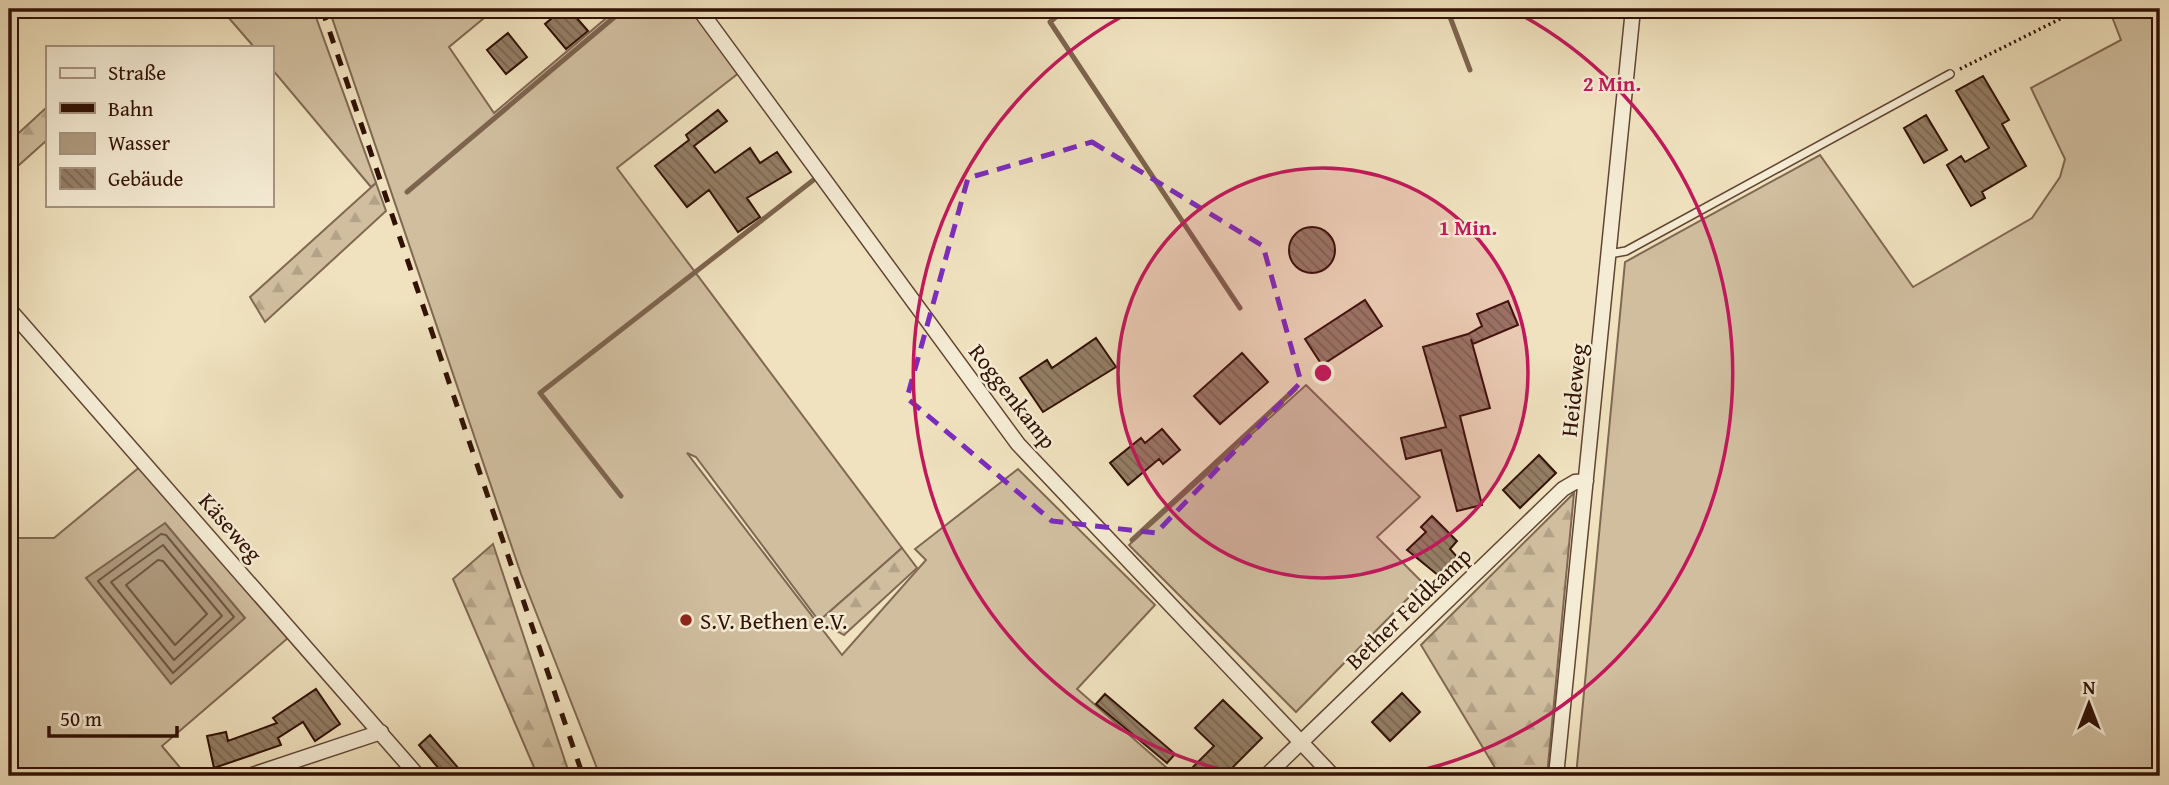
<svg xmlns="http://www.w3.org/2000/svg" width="2169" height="785" font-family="'Gentium Book Plus',serif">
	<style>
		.grass { fill: #d0be9f; stroke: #806852; stroke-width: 2 }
		.forest { fill: url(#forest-firs); stroke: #806852; stroke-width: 2 }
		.water { fill: #af9b7f; stroke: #7d644e; stroke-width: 2 }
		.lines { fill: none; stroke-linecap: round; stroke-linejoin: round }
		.shore { stroke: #705642; stroke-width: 2 }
		.stream { stroke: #7d644e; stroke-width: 5 }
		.building { fill: url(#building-back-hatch); stroke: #311104; stroke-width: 2 }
		.service-casing { stroke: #614533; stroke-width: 10 }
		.minor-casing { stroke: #614533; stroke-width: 17 }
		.path { stroke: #311104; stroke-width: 3.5; stroke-dasharray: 2 3.5; stroke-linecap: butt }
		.service { stroke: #f5ecd5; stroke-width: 7 }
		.minor { stroke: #f5ecd5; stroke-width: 14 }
		.rail { stroke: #311104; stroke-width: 5; stroke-dasharray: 12 12; stroke-linecap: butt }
		.marked { fill: none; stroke: #7b2cbf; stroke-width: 5; stroke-dasharray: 14 9; stroke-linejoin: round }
		.ring { fill: none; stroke: #c2185b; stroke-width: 3.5 }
		.poi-dot { fill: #8f2418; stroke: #f5ecd5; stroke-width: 2.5 }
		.labels { text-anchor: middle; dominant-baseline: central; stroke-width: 5; stroke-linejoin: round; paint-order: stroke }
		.street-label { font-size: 23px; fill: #311104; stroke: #f5ecd5 }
		.poi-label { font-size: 23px; fill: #311104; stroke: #f5ecd5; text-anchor: start }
		.centre { fill: #c2185b; stroke: #f5ecd5; stroke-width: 3.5 }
		.ring-label { font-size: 21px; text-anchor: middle; font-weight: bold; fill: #c2185b; stroke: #f5ecd5; stroke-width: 5; stroke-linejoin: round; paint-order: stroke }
	</style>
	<defs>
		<pattern id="forest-firs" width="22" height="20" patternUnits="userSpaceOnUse" patternTransform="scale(1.75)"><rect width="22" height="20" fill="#d0be9f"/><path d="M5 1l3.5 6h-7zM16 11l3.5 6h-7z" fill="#b3a287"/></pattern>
		<pattern id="building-back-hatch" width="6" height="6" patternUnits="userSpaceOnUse" patternTransform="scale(1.75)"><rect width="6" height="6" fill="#947e65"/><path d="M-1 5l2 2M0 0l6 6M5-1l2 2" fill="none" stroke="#796651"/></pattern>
	</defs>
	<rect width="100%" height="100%" fill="#f0e2bf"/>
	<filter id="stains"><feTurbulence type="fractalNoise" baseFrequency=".00286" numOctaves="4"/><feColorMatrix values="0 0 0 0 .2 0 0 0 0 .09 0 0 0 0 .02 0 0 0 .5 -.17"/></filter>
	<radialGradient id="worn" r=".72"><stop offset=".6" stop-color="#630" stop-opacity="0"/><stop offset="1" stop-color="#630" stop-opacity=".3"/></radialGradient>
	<path class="grass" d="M221,9h92l63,174 -5,4 -100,-119v-21h-17z
		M329,9h166l-46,38 45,66 123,-104h77l46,63 -123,96 285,380 -83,73 -123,-164 -9,-4 155,202 84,-95 -11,-11 103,-80 137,136 -78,84 99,87h-576l-79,-202z
		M2109,9h51v767h-584l49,-514 195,-107 93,132 119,-69 28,-41 5,-18 -34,-71 90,-48z
		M1306,385l114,112 -43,40 46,46 -127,129 -167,-167z
		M141,466l147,172 -126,108 25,30h-178v-238h45z"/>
	<path class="forest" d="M47,107v33l-38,34v-32z
		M376,183l10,28 -121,111 -15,-25z
		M1574,493l-27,283h-47l-79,-131z
		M493,544l77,232h-39l5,-4 -83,-193z
		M902,548l15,20 -73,67 -25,-14z"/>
	<path class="water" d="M165,523l80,95 -74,66 -85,-106z"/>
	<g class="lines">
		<path class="shore" d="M161,534l5,1 68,82 -61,56 -75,-92z
			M163,545l59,71 -48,44 -63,-78z
			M158,560l5,1 44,53 -32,31 -49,-60z"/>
		<path class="stream" d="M1065,9l-15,13 190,286
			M1447,9l23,61
			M407,192l217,-183
			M621,496l-81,-103 276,-215
			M1132,540l163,-151"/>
	</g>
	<path class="building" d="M563,9h6l19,22 -22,18 -21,-25z
		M508,33l19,24 -21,17 -19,-24z
		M1983,76l26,44 -7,4 24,42 -44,26 3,6 -14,8 -24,-41 14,-9 4,6 24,-14 -33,-57z
		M718,110l9,11 -33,25 21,27 35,-25 10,15 17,-11 14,20 -44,26 13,19 -22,15 -29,-42 -22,17 -32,-41 34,-26 -3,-5z
		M1926,115l21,35 -23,13 -20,-35z
		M1289 250a23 23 0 1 1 46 0a23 23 0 1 1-46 0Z
		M1365,300l17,26 -60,39 -17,-26z
		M1508,301l10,24 -45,19 -2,-5 19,69 -30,8 22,89 -25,6 -16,-61 -35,9 -5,-21 45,-11 -23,-80 45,-13 14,-8 -5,-12z
		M1096,338l20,29 -73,45 -23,-34 27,-18 5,8z
		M1242,353l26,29 -48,42 -26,-28z
		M1162,429l18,21 -17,14 -4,-5 -31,26 -18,-22 31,-25 4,5z
		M1539,455l17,18 -36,35 -17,-18z
		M1432,516l25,25 -7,8 8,9 -19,18 -32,-26 19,-18 -5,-5z
		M316,689l24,35 -25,17 -12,-19 -25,16 3,7 -67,23 -7,-32 19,-4 2,9 49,-18 -4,-5z
		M1402,693l18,19 -30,29 -18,-19z
		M1105,694l70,60 -8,9 -71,-59z
		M1223,700l39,38 -38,38h-25l-8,-7 23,-23 -19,-18z
		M430,735l35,41h-20l-26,-31z"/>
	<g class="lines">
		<g class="service-casing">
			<path id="service" d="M1609,254l17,-3 324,-177"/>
		</g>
		<g class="minor-casing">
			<path id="minor" d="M699,9l319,435 315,332
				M9,309l409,467
				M249,776l132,-44
				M1266,776l297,-287 12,-7 11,-1
				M1556,776l77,-767"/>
		</g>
		<path class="path" d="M1960,69l120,-60"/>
		<use href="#service" class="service"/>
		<use href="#minor" class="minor"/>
		<path class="rail" d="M322,9l261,767"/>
	</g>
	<path class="marked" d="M1092,142l171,104 38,136 -145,151 -104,-12 -145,-123 61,-220z"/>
	<circle cx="1323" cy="373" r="205" fill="#c2185b" fill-opacity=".12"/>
	<g class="ring">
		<circle cx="1323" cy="373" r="205"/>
		<path d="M1252 776A409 409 0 0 1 1134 10M1512 10A409 409 0 0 1 1394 776"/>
	</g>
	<circle class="poi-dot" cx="686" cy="620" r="7"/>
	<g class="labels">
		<g class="street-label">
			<text transform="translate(1573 390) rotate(-84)">Heideweg</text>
			<text transform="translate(1013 396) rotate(52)">Roggenkamp</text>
			<text transform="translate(231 527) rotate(49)">Käseweg</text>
			<text transform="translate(1408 608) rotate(-44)">Bether Feldkamp</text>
		</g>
		<g class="poi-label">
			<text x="700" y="620">S.V. Bethen e.V.</text>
		</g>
	</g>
	<circle cx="1323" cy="373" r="10" class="centre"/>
	<g class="ring-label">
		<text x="1612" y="91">2 Min.</text>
		<text x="1468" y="235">1 Min.</text>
	</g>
	<rect width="2169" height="785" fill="none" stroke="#f0e2bf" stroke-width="35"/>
	<rect x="10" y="10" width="2148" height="764" fill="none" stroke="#311104" stroke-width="3.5"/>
	<rect x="18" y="18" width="2134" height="750" fill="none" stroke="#311104" stroke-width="2"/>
	<rect x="46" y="46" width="228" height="161" fill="#f5ecd5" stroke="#a79481" stroke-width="2"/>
	<rect x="60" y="68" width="35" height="10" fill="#f5ecd5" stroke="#a79481" stroke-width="2"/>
	<text x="108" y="80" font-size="21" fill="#311104">Straße</text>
	<rect x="60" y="103" width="35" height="10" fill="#311104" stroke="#a79481" stroke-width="2"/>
	<text x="108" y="116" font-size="21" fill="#311104">Bahn</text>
	<rect x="60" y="133" width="35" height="21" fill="#af9b7f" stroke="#a79481" stroke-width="2"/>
	<text x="108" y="150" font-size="21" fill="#311104">Wasser</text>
	<rect x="60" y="168" width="35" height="21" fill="url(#building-back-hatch)" stroke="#a79481" stroke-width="2"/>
	<text x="108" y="186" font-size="21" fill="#311104">Gebäude</text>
	<g transform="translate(2089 704)" stroke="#f5ecd5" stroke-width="5" paint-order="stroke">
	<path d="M0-5L12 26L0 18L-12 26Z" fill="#311104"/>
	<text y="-10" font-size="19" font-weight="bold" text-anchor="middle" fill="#311104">N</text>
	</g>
	<path d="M49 726v10h128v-10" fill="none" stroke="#311104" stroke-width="3.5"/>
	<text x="60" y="726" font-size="21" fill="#311104" stroke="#f5ecd5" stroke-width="5" paint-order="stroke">50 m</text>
	<rect width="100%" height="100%" filter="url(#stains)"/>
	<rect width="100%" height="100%" fill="url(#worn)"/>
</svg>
